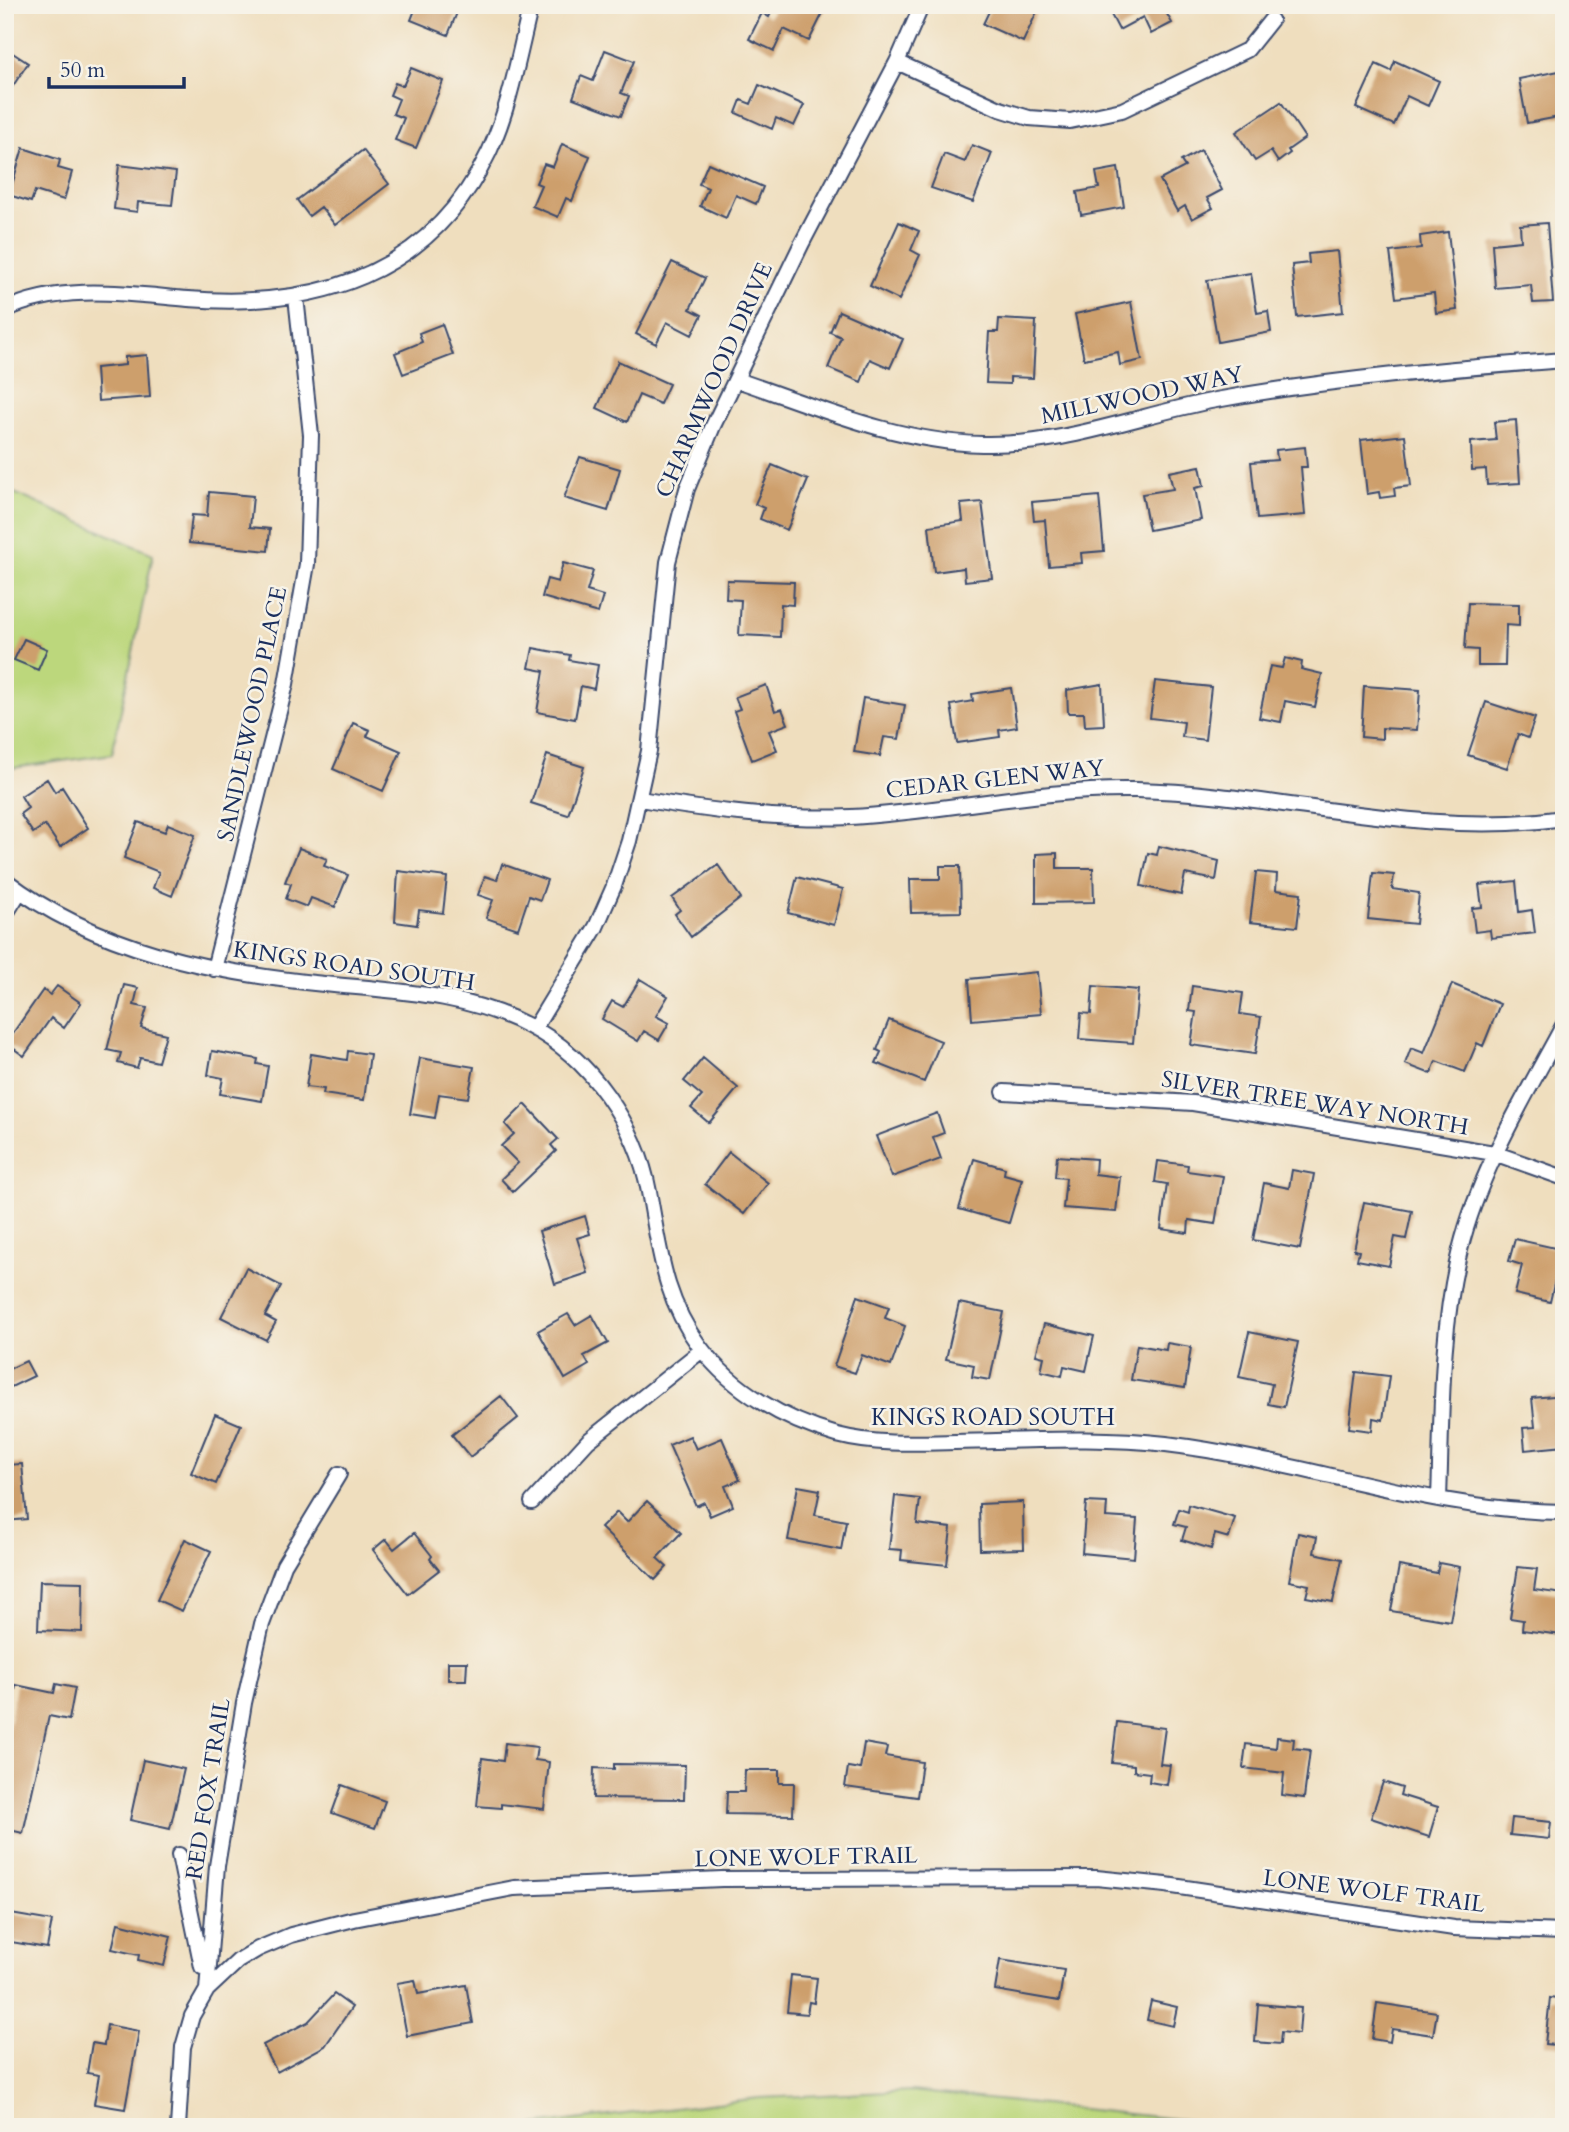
<svg xmlns="http://www.w3.org/2000/svg" width="1569" height="2132" font-family="Cardo,serif">
	<style>
		.green { fill: #bcd77c; stroke: #6c836d; stroke-width: 2 }
		.building { fill: #cd9f6c }
		.lines { fill: none; stroke-linecap: round; stroke-linejoin: round }
		.street-casing { stroke: #3b496c; stroke-width: 18 }
		.street { stroke: #fff; stroke-width: 14 }
		.labels { text-anchor: middle; dominant-baseline: central; stroke-width: 5; stroke-linejoin: round; paint-order: stroke }
		.street-label { font-size: 23px; fill: #1b2f5e; stroke: #f7f3e8 }
	</style>
	<rect width="100%" height="100%" fill="#f7f3e8"/>
	<filter id="ink" filterUnits="userSpaceOnUse"><feTurbulence type="fractalNoise" baseFrequency=".0143" numOctaves="2"/><feDisplacementMap in="SourceGraphic" scale="14" xChannelSelector="R" yChannelSelector="G"/><feConvolveMatrix kernelMatrix="1 2 1 2 8 2 1 2 1" color-interpolation-filters="sRGB"/></filter>
	<filter id="wash" filterUnits="userSpaceOnUse"><feTurbulence type="fractalNoise" baseFrequency=".00686" numOctaves="4" result="noise"/><feDisplacementMap in="SourceGraphic" scale="28" xChannelSelector="R" yChannelSelector="G"/><feGaussianBlur stdDeviation="1.57" result="paint"/><feColorMatrix in="noise" values="0 0 0 0 0 0 0 0 0 0 0 0 0 0 0 0 0 1.4 0 .05"/><feComposite in="paint" operator="in"/></filter>
	<g filter="url(#wash)">
		<rect width="100%" height="100%" fill="#efdebe"/>
		<path class="green" d="M5,489l148,65 -41,200 -107,15z
			M911,2091l340,36h-734l242,-29z"/>
		<g id="blocks">
			<path class="building" d="M417,5h43l-12,30 -37,-15z
				M775,5h52l-18,36 -25,-12 -10,22 -25,-12 13,-26 7,4z
				M992,5h48l-17,37 -40,-18z
				M1106,5h60l-3,2 9,16 -21,11 -8,-17 -24,13z
				M5,48l23,15 -23,35z
				M605,50l29,11 -13,32 8,3 -8,20 -48,-18 8,-22 12,5z
				M1395,61l44,20 -11,25 -21,-10 -13,29 -38,-17 20,-44 15,7z
				M411,68l32,13 -27,67 -21,-8 9,-22 -11,-4 6,-15 -9,-4 5,-12 8,3z
				M1564,70v46l-37,7 -8,-44z
				M759,85l45,20 -10,21 -18,-8 -4,11 -36,-16 5,-13 10,4z
				M1281,102l24,36 -17,12 2,3 -12,9 -7,-11 -16,10 -19,-29z
				M562,144l28,12 -18,45 -6,-3 -8,19 -26,-11 9,-21 -5,-2 8,-19 9,3z
				M972,145l20,8 -19,49 -42,-14 13,-34 21,8z
				M23,148l37,12 -2,8 14,4 -8,28 -29,-9 -4,11 -22,-7z
				M363,150l26,34 -54,41 -14,-18 -12,9 -12,-16z
				M1201,150l21,40 -15,8 6,10 -21,11 -7,-13 -8,5 -17,-31 25,-13 -4,-6z
				M708,163l55,24 -7,17 -20,-9 -10,23 -26,-12 8,-18 -9,-4z
				M119,165l57,7 -4,33 -34,-3 -1,10 -23,-3z
				M1118,168l6,39 -43,8 -4,-23 22,-4 -3,-16z
				M899,222l20,9 -8,19 9,5 -21,45 -29,-14z
				M1547,223l6,79 -20,1 -2,-18 -36,3 -3,-44 29,-3 -1,-16z
				M1448,232l9,78 -21,3 -2,-20 -38,5 -6,-46 31,-4 -1,-12z
				M1337,251l6,61 -46,5 -5,-52 17,-2 -1,-9z
				M672,262l33,16 -15,31 12,6 -10,20 -25,-13 -11,22 -20,-10z
				M1251,273l6,40 11,-2 3,21 -53,10 -11,-62z
				M1131,302l11,58 -22,5 -2,-13 -34,7 -9,-45z
				M839,311l64,28 -13,29 -20,-9 -9,23 -33,-14 13,-31 -11,-5z
				M999,319l37,2 -3,57 -23,-1v7l-24,-1 3,-51h9z
				M442,324l11,31 -50,19 -8,-21 27,-11 -3,-9z
				M147,355l3,42 -52,4 -2,-33 29,-3v-8z
				M618,361l51,23 -9,20 -21,-9 -12,27 -30,-14z
				M1516,420l4,63 -33,2 -1,-16 -14,1 -1,-28 25,-2 -2,-18z
				M1405,435l6,51 -17,2 1,8 -15,2 -1,-6 -12,2 -6,-54z
				M1305,447l2,20h-6l4,48 -48,4 -6,-57 26,-2 -1,-10z
				M580,457l40,12 -12,42 -44,-13z
				M772,465l36,15 -21,50 -27,-11 4,-11 -9,-4z
				M1200,466l4,20 -9,2 6,32 -52,10 -7,-36 31,-5 -4,-17z
				M209,492l44,4 -3,31 20,2 -2,22 -79,-8 3,-28 15,1z
				M1099,496l5,55 -23,2 1,10 -33,3 -4,-46 -11,1 -2,-19z
				M982,502l10,76 -27,3 -1,-13 -30,4 -5,-46 34,-5 -2,-17z
				M563,563l30,8 -6,20 16,5 -5,17 -56,-16 5,-18 11,3z
				M727,580l67,2 -1,23 -12,-1 -1,33 -41,-2 2,-35 -15,-1z
				M1468,603l51,1v22l-13,-1 -1,41h-27v-16l-13,-1z
				M24,639l23,10 -9,21 -24,-10z
				M533,648l37,7 -1,5 29,5 -4,24 -13,-3 -6,33 -38,-7 7,-41 -15,-3z
				M1285,658l17,4 -1,7 21,5 -7,33 -30,-6 -4,21 -22,-4 11,-52 12,2z
				M1155,681l56,6 -6,53 -23,-3 2,-15 -34,-4z
				M1102,684l2,41 -19,1 -1,-13h-16l-1,-23z
				M766,685l9,26 7,-2 6,15 -19,7 8,19 -25,10 -18,-49 6,-2 -5,-12z
				M1364,686l56,4 -3,40 -35,-2v11l-21,-2z
				M1011,688l6,39 -18,3 1,7 -43,6 -6,-38 22,-4 -1,-7z
				M863,698l42,7 -6,34 -15,-2 -4,19 -26,-4z
				M1486,702l49,16 -7,20 -10,-4 -11,34 -39,-13z
				M353,723l17,7 -3,6 34,15 -18,40 -50,-22z
				M547,755l37,12 -16,48 -37,-12z
				M47,779l8,13 7,-5 26,41 -28,19 -15,-22 -12,8 -13,-19 8,-6 -7,-12z
				M138,822l27,10 3,-8 27,11 -23,61 -19,-8 6,-16 -35,-14z
				M1159,846l60,15 -3,19 -31,-6 -4,21 -40,-9 7,-33 9,2z
				M299,848l28,11 -3,7 24,9 -13,32 -24,-9 -4,9 -21,-8 5,-15 -6,-2z
				M1057,853v15h36l1,34 -58,1v-49z
				M502,864l45,16 -7,20 -11,-4 -11,33 -32,-11 7,-18 -15,-5 7,-19 12,4z
				M718,865l23,33 -50,39 -16,-23 5,-4 -8,-12z
				M940,866h20l1,46 -50,1 -1,-34h30z
				M398,871l49,6 -4,36 -24,-3 -2,15 -22,-3z
				M1256,872l21,2 -1,16 25,3 -4,34 -47,-5z
				M1373,873l21,2 -2,14 27,4 -3,31 -48,-5z
				M797,877l46,12 -9,36 -46,-12z
				M1516,881l3,31 13,-2 3,23 -44,5 -1,-8 -15,2 -3,-24 10,-1 -3,-22z
				M1037,972l4,42 -69,6 -3,-41z
				M640,979l28,17 -12,20 13,7 -10,17 -15,-9 -6,10 -36,-22 10,-18 11,6z
				M1452,984l48,20 -17,42 -6,-3 -12,29 -29,-11 -5,13 -26,-10 6,-16 13,5z
				M124,985l14,3 -4,17 13,3 -6,20 25,6 -8,28 -18,-4 -3,10 -19,-5 3,-10 -14,-3z
				M57,986l24,17 -17,25 -13,-10 -27,38 -18,-13 37,-53 7,5z
				M1093,986l45,4 -5,53 -54,-4 2,-26 10,1z
				M1192,986l51,7 -3,21 21,3 -6,37 -64,-9 5,-33 -7,-1z
				M889,1020l52,21 -17,41 -48,-19 5,-11 -4,-2z
				M212,1051l46,8 -1,5 11,2 -6,35 -42,-7 3,-16 -15,-3z
				M348,1051l22,3 -6,46 -41,-6 1,-5 -18,-2 5,-33 36,6z
				M420,1058l54,9 -6,31 -29,-4 -4,24 -25,-4z
				M703,1058l35,30 -29,35 -18,-15 11,-12 -18,-15z
				M525,1104l33,35 -7,6 5,6 -43,41 -12,-13 17,-16 -17,-17 13,-12 -9,-10z
				M937,1113l7,20 -11,4 8,22 -49,18 -16,-41z
				M729,1152l39,31 -24,31 -39,-30z
				M1057,1156l39,3 -1,15 25,3 -4,35 -53,-4 3,-30 -11,-1z
				M974,1159l31,9 -1,6 18,5 -13,44 -50,-14z
				M1158,1161l30,4 -1,6 36,5 -8,48 -26,-4 -1,13 -27,-4 6,-45 -12,-2z
				M1292,1170l22,4 -14,75 -47,-9 11,-57 25,5z
				M1364,1202l48,9 -6,28 -11,-2 -6,29 -32,-6 2,-9 -5,-1z
				M585,1216l5,18 -13,4 11,35 -33,11 -16,-53z
				M1515,1239l49,11v32l-9,-2 -5,22 -35,-8 7,-29 -13,-4z
				M246,1268l35,18 -16,30 11,6 -10,18 -45,-23z
				M858,1296l31,11 -4,11 20,8 -14,40 -29,-11 -7,18 -21,-7z
				M959,1303l45,9 -14,68 -18,-3 2,-12 -28,-6z
				M568,1314l7,11 17,-10 16,28 -24,13 5,9 -24,14 -27,-48z
				M1044,1324l50,12 -8,35 -22,-5 -2,10 -21,-5 3,-14 -8,-2z
				M1249,1332l49,10 -14,65 -16,-3 4,-20 -33,-7z
				M1167,1343l24,4 -6,41 -54,-8 6,-35 29,5z
				M26,1361l8,15 -29,14v-19z
				M1356,1372l33,4 -6,44 -10,-2 -1,13 -23,-3z
				M1564,1395v51l-39,4 -2,-22 12,-1 -3,-29z
				M501,1396l17,22 -48,39 -18,-22z
				M215,1414l26,11 -25,59 -25,-11z
				M690,1436l6,13 26,-11 18,42 -15,6 8,20 -23,10 -6,-14 -8,4 -27,-61z
				M22,1464l5,55 -22,2v-56z
				M798,1486l22,4 -5,25 31,6 -5,29 -53,-10z
				M895,1496l25,3 -3,25 34,4 -4,37 -46,-5 1,-10 -13,-1z
				M647,1501l34,32 -24,25 10,9 -12,13 -54,-52 16,-16 10,10z
				M1023,1502l1,47 -44,1 -1,-46z
				M1086,1502l21,1 -1,14 31,2 -3,39 -52,-5z
				M1189,1505l46,13 -6,20 -14,-4 -4,15 -29,-9 4,-13 -12,-3 5,-15 9,3z
				M414,1533l18,23 -2,3 9,11 -31,24 -35,-44 13,-11 8,10z
				M1298,1533l19,4 -3,16 28,6 -9,43 -27,-5 3,-12 -20,-4z
				M185,1539l26,12 -29,60 -25,-11z
				M1439,1563l21,4 -10,54 -59,-10 8,-45 38,7z
				M1518,1567l19,2 -3,21 30,4 -2,41 -40,-5 1,-10 -13,-2z
				M40,1581l43,1 -1,50 -44,-2z
				M448,1662h19l-1,18h-18z
				M56,1684l19,4 -6,32 -20,-4 -26,117 -18,-4v-80l11,-64 38,8z
				M1117,1722l48,6 -5,36 10,1 -3,20 -18,-3 1,-9 -16,-2v-6l-22,-2z
				M1277,1737l17,2 -1,9 17,2 -6,48 -22,-3 2,-22 -41,-5 3,-24 30,4z
				M505,1743l32,4 -2,13 14,2 -5,47 -43,-5v4l-24,-2 5,-48 21,3z
				M864,1743l23,4 -2,9 37,6 -5,35 -72,-10 3,-20 12,2z
				M143,1760l41,9 -14,60 -40,-9z
				M614,1764l71,1 -1,34 -91,-1 1,-30 20,1z
				M745,1770h34v13h15l-1,32 -67,-1 1,-22h17z
				M1383,1782l19,6 -2,7 38,12 -9,30 -58,-19z
				M342,1785l43,16 -10,27 -43,-15z
				M1512,1818l39,4 -2,17 -39,-4z
				M5,1913l47,8 -5,27 -42,-7z
				M118,1923l53,13 -7,30 -26,-6 1,-5 -27,-6z
				M1000,1960l64,10 -5,31 -64,-11z
				M791,1975l26,3 -3,25 -5,-1 -2,12 -20,-2z
				M415,1980l3,14 48,-9 7,38 -66,13 -10,-53z
				M334,1994l18,13 -27,39 -48,26 -14,-27 45,-23z
				M1550,1998l14,2v46l-19,-2z
				M1151,2001l26,6 -4,19 -26,-6z
				M1377,2003l60,9 -4,23 -41,-6 -2,13 -18,-3z
				M1258,2004l43,4 -2,26 -18,-2 -1,12 -25,-2z
				M107,2025l32,6 -14,78 -31,-5 5,-29 -12,-2 5,-30 12,2z"/>
		</g>
	</g>
	<g filter="url(#ink)">
		<use href="#blocks" fill-opacity="0" stroke="#3b496c" stroke-width="2"/>
		<g class="lines">
			<g class="street-casing">
				<path id="street" d="M897,62l103,47 29,9 41,3 52,-11 125,-60 24,-30
					M5,310c57,-27 123,-16 183,-11 127,10 242,-23 301,-147 21,-45 30,-98 42,-147
					M737,380c80,27 159,62 245,64 82,2 155,-29 234,-44 115,-21 231,-31 348,-40
					M640,799c70,12 140,21 211,18 96,-5 188,-29 285,-27 143,3 284,49 428,28
					M5,880c91,70 208,93 319,104 70,7 142,9 205,42 61,31 108,100 120,166 11,58 14,105 51,155 33,44 84,73 137,88 38,10 79,8 118,7 70,-1 142,-6 211,2 134,16 262,67 398,68
					M5,915l15,-24
					M214,969l72,-285 21,-120 4,-129 -15,-138
					M534,1029l62,-102 18,-41 15,-45 20,-90 19,-189 19,-73 26,-63 89,-183 95,-181 25,-57
					M1004,1092l189,11 301,50 70,25
					M1439,1499c3,-83 1,-168 21,-249 20,-81 65,-153 104,-226
					M532,1502l56,-61 114,-91
					M179,1855l23,112
					M207,1990l31,-29 20,-12 33,-14 63,-16 160,-31 208,-9 374,-1 70,7 288,43 110,4
					M178,2127l5,-80 9,-31 15,-26 10,-124 27,-163 18,-79 22,-59 55,-91"/>
			</g>
			<use href="#street" class="street"/>
		</g>
	</g>
	<g class="labels">
		<g class="street-label">
			<text transform="translate(714 380) rotate(-66)">CHARMWOOD DRIVE</text>
			<text transform="translate(1142 395) rotate(-12)">MILLWOOD WAY</text>
			<text transform="translate(252 714) rotate(-78)">SANDLEWOOD PLACE</text>
			<text transform="translate(995 779) rotate(-6)">CEDAR GLEN WAY</text>
			<text transform="translate(354 966) rotate(8)">KINGS ROAD SOUTH</text>
			<text transform="translate(1315 1103) rotate(9)">SILVER TREE WAY NORTH</text>
			<text x="993" y="1417">KINGS ROAD SOUTH</text>
			<text transform="translate(208 1789) rotate(-81)">RED FOX TRAIL</text>
			<text transform="translate(806 1857) rotate(-1)">LONE WOLF TRAIL</text>
			<text transform="translate(1374 1891) rotate(7)">LONE WOLF TRAIL</text>
		</g>
	</g>
	<rect width="1569" height="2132" fill="none" stroke="#f7f3e8" stroke-width="28"/>
	<path d="M49 77v10h135v-10" fill="none" stroke="#1b2f5e" stroke-width="3.5"/>
	<text x="60" y="77" font-size="21" fill="#1b2f5e" stroke="#f7f3e8" stroke-width="5" paint-order="stroke">50 m</text>
</svg>
